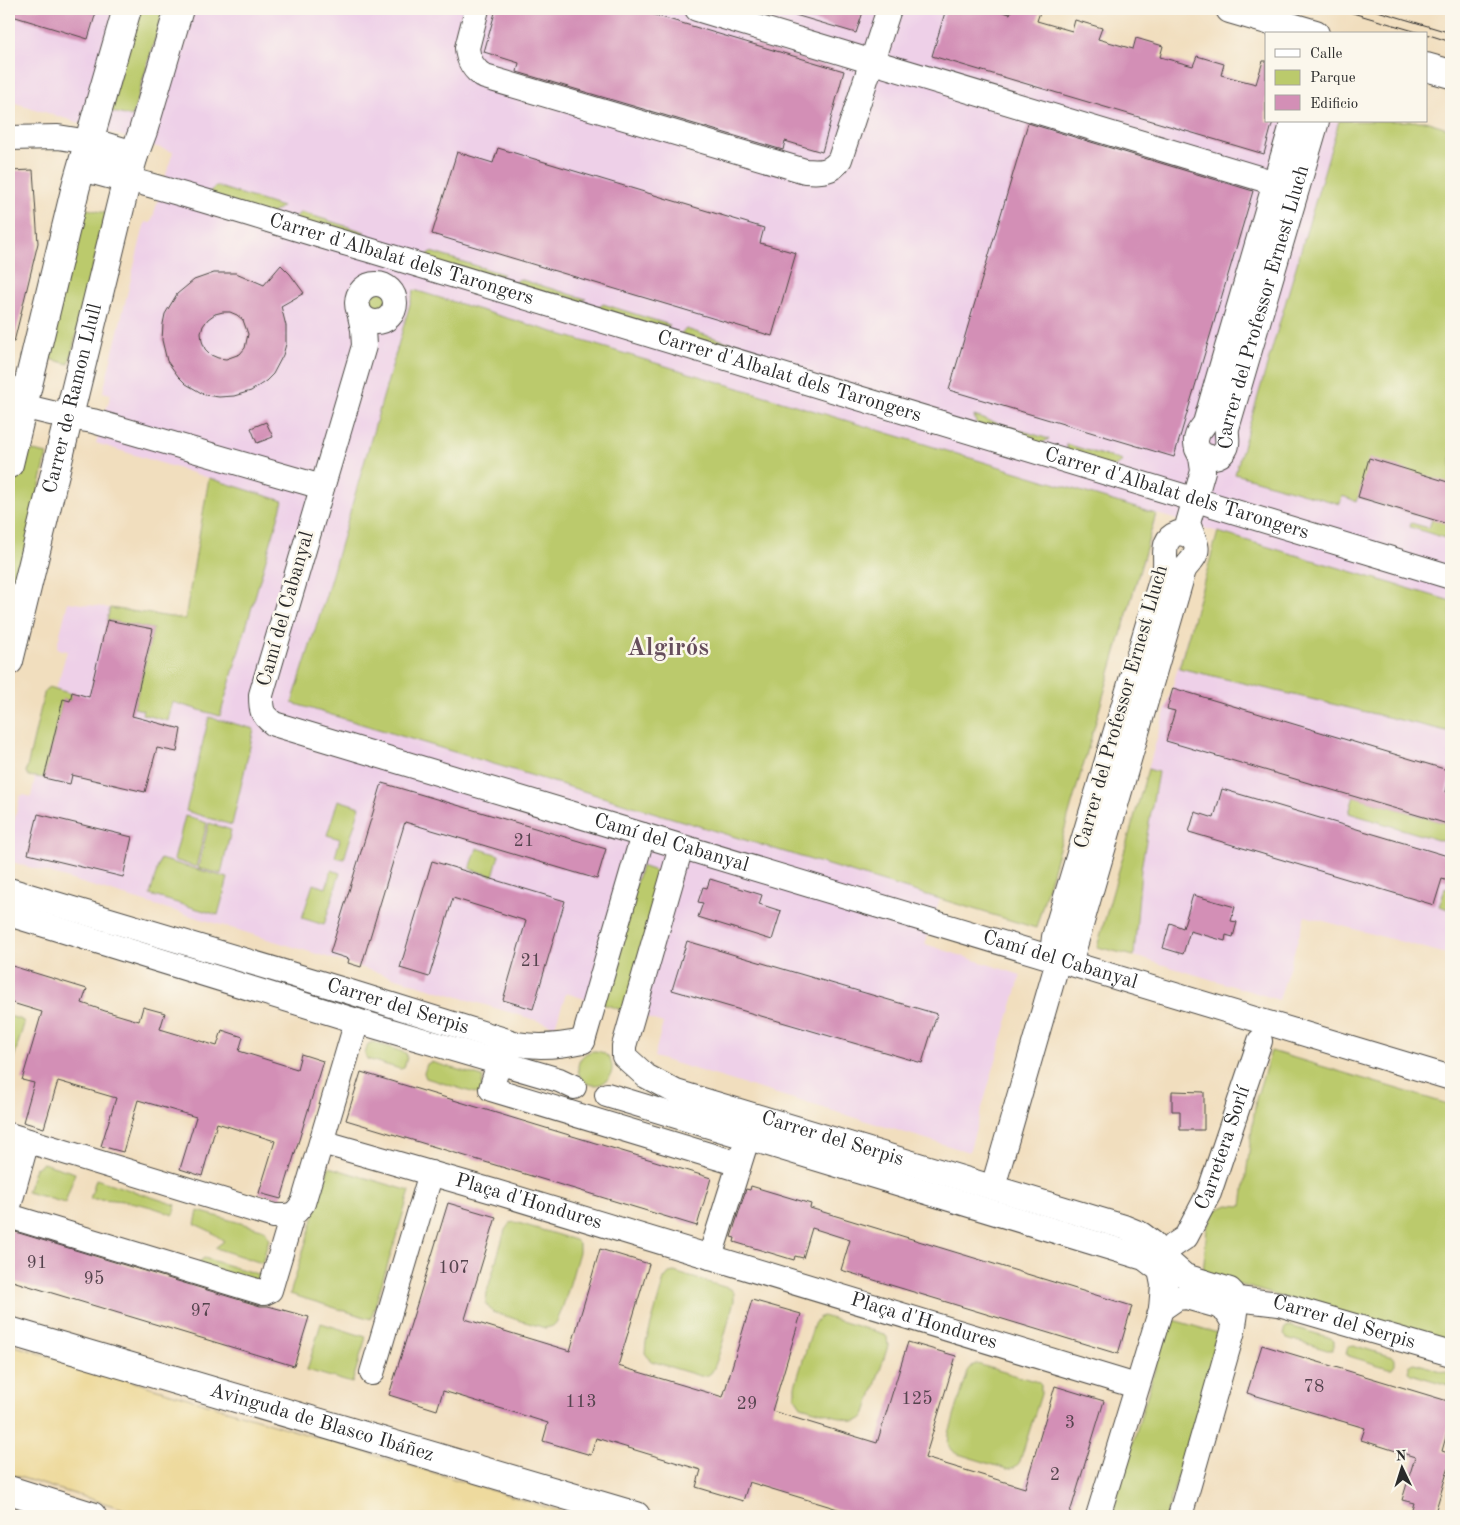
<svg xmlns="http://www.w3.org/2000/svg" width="1460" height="1525" font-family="'Old Standard TT',serif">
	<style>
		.built { fill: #eed0e8 }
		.green { fill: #bbca6c; stroke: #737a4c }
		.sand { fill: #eeda9e; stroke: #8c8264 }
		.building { fill: #d38fb6; fill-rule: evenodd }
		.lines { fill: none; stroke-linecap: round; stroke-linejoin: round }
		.minor-casing { stroke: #494641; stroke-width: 26 }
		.major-casing { stroke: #494641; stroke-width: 30 }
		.minor { stroke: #fff; stroke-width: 24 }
		.major { stroke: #fff; stroke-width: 28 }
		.tram { stroke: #2b2b2b; stroke-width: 1 }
		.labels { text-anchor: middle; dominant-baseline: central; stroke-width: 5; stroke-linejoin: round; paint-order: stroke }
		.number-label { font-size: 18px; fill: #55444e }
		.street-label { font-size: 20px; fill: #2b2b2b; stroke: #fbf7ec }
		.district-label { font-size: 25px; font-weight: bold; fill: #664e5c; stroke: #fbf7ec }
	</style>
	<rect width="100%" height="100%" fill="#fbf7ec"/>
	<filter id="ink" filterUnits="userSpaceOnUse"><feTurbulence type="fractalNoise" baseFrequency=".02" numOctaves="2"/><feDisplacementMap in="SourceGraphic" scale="10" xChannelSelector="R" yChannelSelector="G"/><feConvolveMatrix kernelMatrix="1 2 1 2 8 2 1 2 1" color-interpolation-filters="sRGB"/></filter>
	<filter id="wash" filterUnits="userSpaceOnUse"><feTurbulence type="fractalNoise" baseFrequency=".0096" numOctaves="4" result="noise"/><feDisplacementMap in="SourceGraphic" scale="20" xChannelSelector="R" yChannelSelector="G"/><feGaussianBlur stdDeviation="1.12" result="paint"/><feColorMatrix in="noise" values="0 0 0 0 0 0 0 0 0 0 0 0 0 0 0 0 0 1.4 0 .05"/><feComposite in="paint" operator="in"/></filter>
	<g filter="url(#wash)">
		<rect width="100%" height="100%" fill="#f1debe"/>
		<path class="built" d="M9,9h984l17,5 2,-5h25l3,1 -3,11 34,10 4,-11 27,8 -3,11 33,10 4,-11 27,8 -3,11 33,9 4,-10 27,8 -3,11 34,9 4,-10 7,2v45h159l26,8v811l-4,14 -142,-38 -26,84 -145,-44 7,-87 17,-97 -10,-3 70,-237 -61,-18 -121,414 -96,-30 -15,46 96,31 -52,177 -315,-95 9,-34 -97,-30 -11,33 -546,-165v-17l11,-48 4,-1 7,2 4,-19 -7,-2 -2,-4 19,-82 4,-3 7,2 11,-38 -9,-2 -1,-3 11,-44 117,17 24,-141 -113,-35 15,-49 -8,-2 42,-170 6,1 22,-71 -164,-51z"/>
		<path class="green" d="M139,9h25l-32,108 -23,-6z
			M1339,121h86l26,8v411l-41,-13 1,-4 18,5 3,-9 -74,-22 -2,4 -14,-5 -2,8 -105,-30z
			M216,186l66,21 -12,8 -64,-20z
			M83,208l23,5 -37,151 -23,-6z
			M301,212l64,20 -11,8 -63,-19z
			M431,252l72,22 -11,8 -71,-21z
			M519,279l67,20 -12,8 -65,-19z
			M414,290l742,224 -120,414 -744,-225 34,-108z
			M364 303a13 13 0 1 1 26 0a13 13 0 1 1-26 0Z
			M603,304l67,21 -12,7 -65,-19z
			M686,329l71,22 -11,8 -70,-21z
			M974,416l75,23 -12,7 -59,-17z
			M1066,444l57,17 -11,8 -42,-11z
			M24,449l23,5 -29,129 -9,-2v-67z
			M209,478l74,23 -63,215 -48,-14 -4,19 -26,-7 1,-4 -9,-2 19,-79 -46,-9 3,-12 75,11z
			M1218,532l233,69v131l-272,-64z
			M49,687l23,7 -2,7 -7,-2 -19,79 -16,-2 -2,-4 19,-82z
			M209,717l45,12 -22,96 -46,-14z
			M1148,769l10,3 -17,97 -7,87 -37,-9z
			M1354,796l97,29v19l-102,-31z
			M338,800l22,7 -16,52 -9,-2 5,-18 -13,-4z
			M185,816l22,7 -11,44 -22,-7z
			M209,823l22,7 -10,44 -23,-6z
			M477,848l22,7 -6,21 -23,-7z
			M160,859l68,19 -10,37 -68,-20z
			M641,866l24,8 -40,137 -25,-8z
			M331,870l9,3 -16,52 -22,-7 11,-34 13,4z
			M1445,888l6,2v20l-12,-4z
			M9,1016l13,4 2,4 -15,50z
			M373,1042l33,11 1,5 -3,10 -4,1 -33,-10 -2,-5 3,-10z
			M578 1068a17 17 0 1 1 34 0a17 17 0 1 1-34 0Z
			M1271,1051l180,54v241l-248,-72 4,-47 9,-17 12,-5 14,1 14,-107z
			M431,1062l52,15 -2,15 -3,2 -52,-16 -2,-5 3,-9z
			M43,1163l32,10 -10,30 -38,-11 8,-24z
			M329,1167l81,24 -39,128 -81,-25z
			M96,1179l80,26 -3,10c-27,-12 -53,-16 -83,-16z
			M198,1211l67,19 4,9 -7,24 -47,-15 9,-7 -14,-10 -15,-7z
			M515,1222l60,18 4,4v8c-4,13 -17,64 -24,72 -2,3 -6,3 -10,4l-53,-16 -6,-8 1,-12 18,-62 5,-7z
			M204,1258l63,19 -3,10 -70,-21z
			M674,1272l57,17 3,4v8c-4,13 -16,64 -23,72 -3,3 -7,3 -11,3l-49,-15 -6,-8 1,-11 18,-63 5,-6z
			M823,1316l61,18 3,3 1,9 -22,67c-3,6 -6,8 -13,8l-52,-15 -6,-9v-11l19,-62 5,-7z
			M1170,1319l51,15 -55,182h-55z
			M321,1323l45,14 -14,46 -45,-13z
			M1290,1326l41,12 3,3v5l-2,4h-5l-40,-12 -3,-3 2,-8z
			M1353,1345l39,12 3,2v5l-3,4h-4l-39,-12 -3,-2 2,-8z
			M1415,1363l36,11v12l-40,-12 -3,-2 2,-8z
			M977,1364l61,18 3,3v9l-21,67c-3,6 -7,7 -13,8l-52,-16 -7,-8 1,-12 19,-62 5,-6z"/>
		<path class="sand" d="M9,1344l567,172h-429l-138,-42z"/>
		<g id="blocks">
			<path class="building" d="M9,9h88l-9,30 -79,-24z
				M496,9h138l210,62 -22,81 -37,-11 -2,9 -266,-78 2,-9 -35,-11z
				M785,9h79l-8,24 -71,-21z
				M946,9h47l17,5 2,-5h29l-4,12 35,10 3,-11 27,8 -4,11 35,10 3,-11 27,8 -3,11 33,9 4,-10 27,8 -3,11 35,9 7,-23h3v60h7l-9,33 -332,-98z
				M1028,123l225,68 -79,266 -225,-67z
				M498,148l266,80 -4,15 36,10 -24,83 -340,-102 25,-82 36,11z
				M33,170l5,73 -24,99 -5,-1v-170z
				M281,265l9,9 14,19 -23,13 5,20v18l-3,11 -10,19 -7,7 -15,10 -17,5 -15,1 -14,-2 -19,-11 -8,-8 -11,-15 -5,-21 1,-16 2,-10 12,-20 17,-14 20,-7h22l28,12zM223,312h7l7,3 6,5 5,14 -3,14 -5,6 -14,5 -8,-1 -7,-3 -6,-6 -3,-8 -1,-8 2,-7 5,-7 7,-5z
				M266,422l7,15 -16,6 -6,-15z
				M1369,458l82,25v42l-93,-28z
				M107,620l46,9 -21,87 49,13 -4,23 -20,-4 -12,44 -73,-17 -2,9 -26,-6 19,-79 7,2 2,-9 17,5z
				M1173,688l278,83 -5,21 5,1v32l-285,-84 9,-30 -8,-2z
				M382,783l224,66 -9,30 -192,-57 -44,145 -13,-4 1,-4 -19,-6z
				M1222,789l229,68v25l-9,-3 -8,26 -245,-73 6,-20 19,6z
				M38,814l94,23 -9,40 -95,-23z
				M432,861l133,40 -32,108 -30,-9 23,-79 -73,-23 -24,79 -29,-9z
				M710,879l52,16 -3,9 22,7 -9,29 -74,-23 5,-14 -5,-1 5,-15 4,1z
				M1193,895l42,12 -4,14 6,1 -4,15 -7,-2 -1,6 -35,-10 -7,23 -20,-6 7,-25 13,5z
				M687,941l250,73 -15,49 -250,-73z
				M9,965l78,24 -5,14 23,8 34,10 4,-14 22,6 -5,16 57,17 5,-16 21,7 -4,14 58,18 4,-15 22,7 -42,138 -22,-6 16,-52 -58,-18 -15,53 -22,-7 16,-52 -58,-17 -15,52 -22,-6 15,-48 -58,-17 -14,47 -21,-6 11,-39 -12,-3 20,-68 -33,-10z
				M361,1072l350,106 -14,48 -351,-106z
				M1172,1091l32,1v38h-24v-19h-8z
				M751,1186l60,18 -1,4 322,98 -14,48 -277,-84 9,-30 -38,-12 -9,30 -8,-2 -1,4 -60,-18 1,-4 -4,-1 15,-48 4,1z
				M448,1203l48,14 -31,102 105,32 30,-102 49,15 -31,102 24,7 81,24 29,-97 49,14 -29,97 105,32 31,-101 48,14 -31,102 100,30 30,-102 49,15 -35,115h-208l-112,-34 -6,19 -47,-14 5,-17 -79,-24 -26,-8 -5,17 -48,-14 5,-18 -29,-9 -76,-23 -6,19 -48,-15z
				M9,1230l251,76h8l41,11 -15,49 -285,-86z
				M1262,1345l189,57v17l-9,32 9,3v5l-17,57h-24l4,-13 -12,-3 13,-43 -54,-17 4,-12 -118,-35z"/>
		</g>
	</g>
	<g filter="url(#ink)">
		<use href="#blocks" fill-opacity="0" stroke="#494641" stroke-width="1"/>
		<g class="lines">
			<g class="minor-casing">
				<g id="minor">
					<path d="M477,9l-10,39c1,13 8,23 18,29l320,94c14,1 27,2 35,-12l49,-150"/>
					<path d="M697,9l578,174"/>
					<path id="s1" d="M1293,121l-88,302c-2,4 -7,8 -8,13 -7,19 21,30 29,12 3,-6 0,-13 1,-20l90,-307"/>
					<path d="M9,138l49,-1 31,5"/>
					<path id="s2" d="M127,179c81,21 161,48 242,71l1082,327"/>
					<circle cx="376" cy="303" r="19"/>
					<path id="s3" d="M358,307l5,22 1,17 -103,349c0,15 0,19 13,29l1177,354"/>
					<path d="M9,408l13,-2 46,11 25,4 229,66"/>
					<path d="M1178,533c12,0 24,11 16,24 -3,5 -7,8 -10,13l-111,383 -5,7 -10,1 -6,-7 2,-17 111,-370c1,-14 -4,-28 13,-34z"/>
					<path d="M1195,542l-7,-19 15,-52 -2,-14 -4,-8"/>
					<path id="s4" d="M681,847l-57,199v10l22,20 30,16 448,135 17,7 12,9 16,19 16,14 45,14c11,9 5,27 3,41l-53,185"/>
					<path id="s5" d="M9,890l338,101 170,53c23,4 43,2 66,-3"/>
					<path d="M9,914l348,107 202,59 15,7"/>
					<path d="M583,1041l60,-206"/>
					<path d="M499,1063l-8,26 248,75"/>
					<path d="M607,1095l537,163 25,19"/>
					<path d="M9,1135l265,81c16,0 20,1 29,-13l54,-182"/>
					<path id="s6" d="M322,1142l174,50 640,194"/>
					<path d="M993,1187l65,-226"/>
					<path d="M9,1206l18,-65"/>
					<path d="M9,1216l255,77 6,-3 22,-74"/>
					<path id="s7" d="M1174,1245l12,-8 23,-44 51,-152"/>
					<path d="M710,1257l34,-108"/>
					<path id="s8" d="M1221,1297l58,7 172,50"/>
					<path d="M1161,1309l16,-11 9,-1 32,9 9,6 4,7"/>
					<path d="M372,1373l59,-200"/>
					<path d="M1098,1516l63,-207 2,-24 -3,-15"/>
				</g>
			</g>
			<g class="major-casing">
				<g id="major">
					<path d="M1230,9l85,25"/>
					<path d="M1426,67l25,7"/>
					<path d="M89,142l45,13"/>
					<path d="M82,167l45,12"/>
					<path d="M9,464l67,-278 51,-177"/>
					<path id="s9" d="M9,661l118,-482 7,-24 9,-24 36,-122"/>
					<path id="s10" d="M9,1331l627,185"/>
					<path d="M9,1490l83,26"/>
				</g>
			</g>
			<use href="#minor" class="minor"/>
			<use href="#major" class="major"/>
			<path class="tram" d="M1339,9l85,25
				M1371,9l80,24
				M1426,34l25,8"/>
		</g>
	</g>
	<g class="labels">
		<g class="number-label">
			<text x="524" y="841">21</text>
			<text x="531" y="961">21</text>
			<text x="37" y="1263">91</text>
			<text x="454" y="1268">107</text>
			<text x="94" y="1279">95</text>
			<text x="201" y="1311">97</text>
			<text x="1314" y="1387">78</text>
			<text x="917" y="1399">125</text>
			<text x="581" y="1402">113</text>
			<text x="747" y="1404">29</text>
			<text x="1070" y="1423">3</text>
			<text x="1055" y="1475">2</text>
		</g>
		<g class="street-label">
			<text stroke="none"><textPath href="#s2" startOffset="286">Carrer d'Albalat dels Tarongers</textPath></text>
			<text stroke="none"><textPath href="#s1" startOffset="524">Carrer del Professor Ernest Lluch</textPath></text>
			<text stroke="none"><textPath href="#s2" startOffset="691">Carrer d'Albalat dels Tarongers</textPath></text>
			<text stroke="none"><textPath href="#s9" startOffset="270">Carrer de Ramon Llull</textPath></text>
			<text stroke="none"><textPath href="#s2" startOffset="1096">Carrer d'Albalat dels Tarongers</textPath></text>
			<text transform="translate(286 609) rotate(-74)">Camí del Cabanyal</text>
			<text transform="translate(1122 707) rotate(-74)">Carrer del Professor Ernest Lluch</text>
			<text stroke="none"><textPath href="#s3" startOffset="852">Camí del Cabanyal</textPath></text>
			<text stroke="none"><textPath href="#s3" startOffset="1258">Camí del Cabanyal</textPath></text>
			<text stroke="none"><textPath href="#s5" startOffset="406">Carrer del Serpis</textPath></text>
			<text stroke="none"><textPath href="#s4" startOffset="444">Carrer del Serpis</textPath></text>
			<text stroke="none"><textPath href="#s7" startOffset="111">Carretera Sorlí</textPath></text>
			<text stroke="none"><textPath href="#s6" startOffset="215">Plaça d'Hondures</textPath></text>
			<text stroke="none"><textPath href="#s6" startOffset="628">Plaça d'Hondures</textPath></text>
			<text stroke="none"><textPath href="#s8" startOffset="126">Carrer del Serpis</textPath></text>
			<text stroke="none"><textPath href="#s10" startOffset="326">Avinguda de Blasco Ibáñez</textPath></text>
		</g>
		<g class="district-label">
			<text x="668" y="648">Algirós</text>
		</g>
	</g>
	<rect width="1460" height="1525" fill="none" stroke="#fbf7ec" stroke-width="30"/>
	<rect x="1265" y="32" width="162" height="90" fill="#fbf7ec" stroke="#a8a59f"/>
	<rect x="1275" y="49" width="25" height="8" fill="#ffffff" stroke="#a8a59f"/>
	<text x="1310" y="58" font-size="15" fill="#2b2b2b">Calle</text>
	<rect x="1275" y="70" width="25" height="15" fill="#bbca6c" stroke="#a8a59f"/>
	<text x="1310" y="82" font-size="15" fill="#2b2b2b">Parque</text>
	<rect x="1275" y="95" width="25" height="15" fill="#d38fb6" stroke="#a8a59f"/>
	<text x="1310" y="108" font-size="15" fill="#2b2b2b">Edificio</text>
	<g transform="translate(1402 1468) rotate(356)" stroke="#fbf7ec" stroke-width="4" paint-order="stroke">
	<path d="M0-4L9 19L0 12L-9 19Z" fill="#2b2b2b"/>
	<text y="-8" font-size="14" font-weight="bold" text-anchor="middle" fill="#2b2b2b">N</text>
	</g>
</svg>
